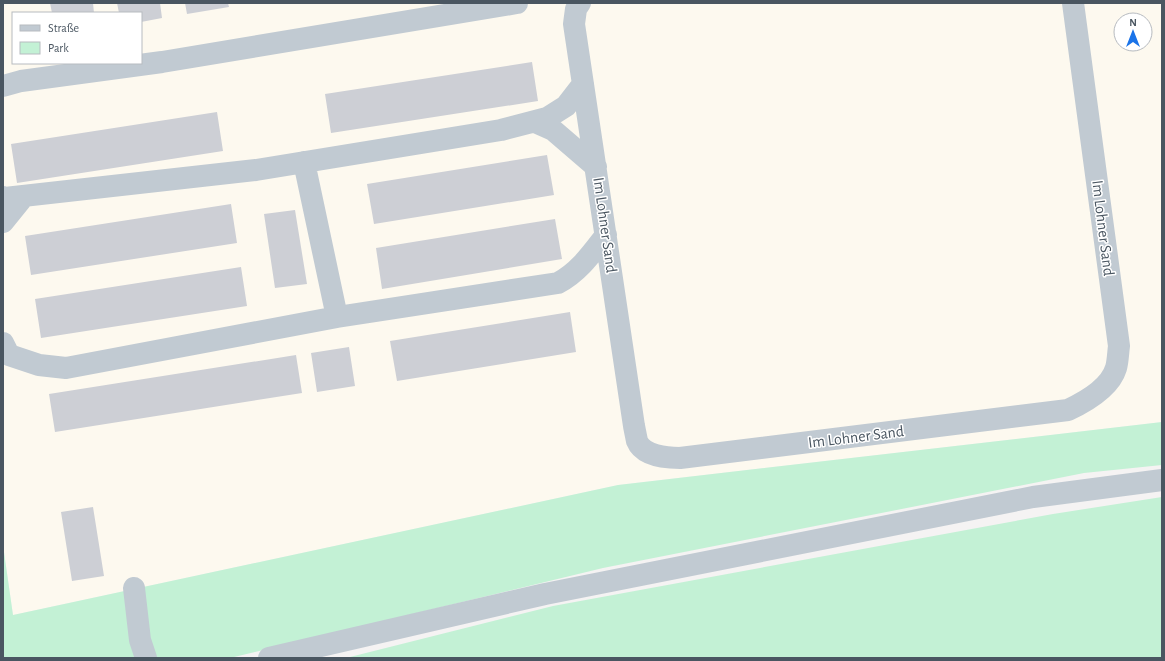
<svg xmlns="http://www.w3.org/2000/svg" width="1165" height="661" font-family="'Alegreya Sans',sans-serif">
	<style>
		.commercial { fill: #fdf9ef; fill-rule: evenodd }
		.green { fill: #c3f1d5 }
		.building { fill: #cdcfd5 }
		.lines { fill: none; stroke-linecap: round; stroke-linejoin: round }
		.minor { stroke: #c1cad2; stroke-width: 22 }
		.labels { text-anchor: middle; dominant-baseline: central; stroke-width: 3; stroke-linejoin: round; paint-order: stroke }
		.street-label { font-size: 16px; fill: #4a5661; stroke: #fff }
	</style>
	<rect width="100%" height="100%" fill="#f5f3f3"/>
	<path class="commercial" d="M3,3h1159v419l-544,63 -605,130 -10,-70zM13,13h128v50h-128zM1121,20h24v24h-24z"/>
	<path class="green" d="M1162,422v43l-78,8 -481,95 -373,90h-227v-113l10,70 605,-130z
		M1162,497v161h-816l207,-52 500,-92z"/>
	<path class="building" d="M50,3h43l1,10h-42z
		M117,3h43l2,15 -21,4v-9h-22z
		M185,3h43l1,4 -42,7z
		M532,62l6,39 -207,32 -6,-39z
		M217,112l6,39 -206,32 -6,-39z
		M547,155l7,40 -180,29 -7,-40z
		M231,204l6,39 -206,32 -6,-39z
		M295,210l12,74 -32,4 -11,-74z
		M555,219l7,40 -180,30 -6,-41z
		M241,267l6,39 -206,32 -6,-39z
		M570,312l6,40 -179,29 -7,-40z
		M349,347l6,39 -38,6 -6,-39z
		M296,355l6,38 -247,39 -6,-38z
		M93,507l11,69 -32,5 -11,-69z"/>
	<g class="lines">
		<path class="minor" d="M580,3l-4,6 -2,15 60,402c1,5 2,10 3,15 6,15 30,17 43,17l388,-48c17,-8 42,-22 48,-42 2,-7 2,-15 3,-22l-46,-343
			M3,86l18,-5 141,-19 355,-59
			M535,122l18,8 43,37
			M304,162l33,155 221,-34c21,-11 34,-30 48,-48
			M3,197l2,1 251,-28 245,-40 46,-12 19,-12 17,-22
			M3,222l21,-26
			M3,343l6,12 30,10 27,3 271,-51
			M134,588l6,52 6,18
			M269,658l276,-64 488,-97 129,-17"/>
	</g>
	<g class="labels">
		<g class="street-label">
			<text transform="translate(605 225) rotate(82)">Im Lohner Sand</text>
			<text transform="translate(1103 228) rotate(83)">Im Lohner Sand</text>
			<text transform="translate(856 437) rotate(-7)">Im Lohner Sand</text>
		</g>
	</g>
	<rect width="1165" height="661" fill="none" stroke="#4a5661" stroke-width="8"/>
	<rect x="12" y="12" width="130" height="52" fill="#ffffff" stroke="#b7bbc0"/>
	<rect x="20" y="25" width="20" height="6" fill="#c1cad2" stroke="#b7bbc0"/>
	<text x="48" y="32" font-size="12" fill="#4a5661">Straße</text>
	<rect x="20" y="42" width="20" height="12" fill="#c3f1d5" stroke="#b7bbc0"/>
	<text x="48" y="52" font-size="12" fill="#4a5661">Park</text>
	<g transform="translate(1133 32)"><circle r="19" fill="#ffffff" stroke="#b7bbc0"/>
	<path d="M0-3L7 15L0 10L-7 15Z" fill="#1a73e8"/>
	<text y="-6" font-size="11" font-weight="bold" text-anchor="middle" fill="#4a5661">N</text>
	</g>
</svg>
